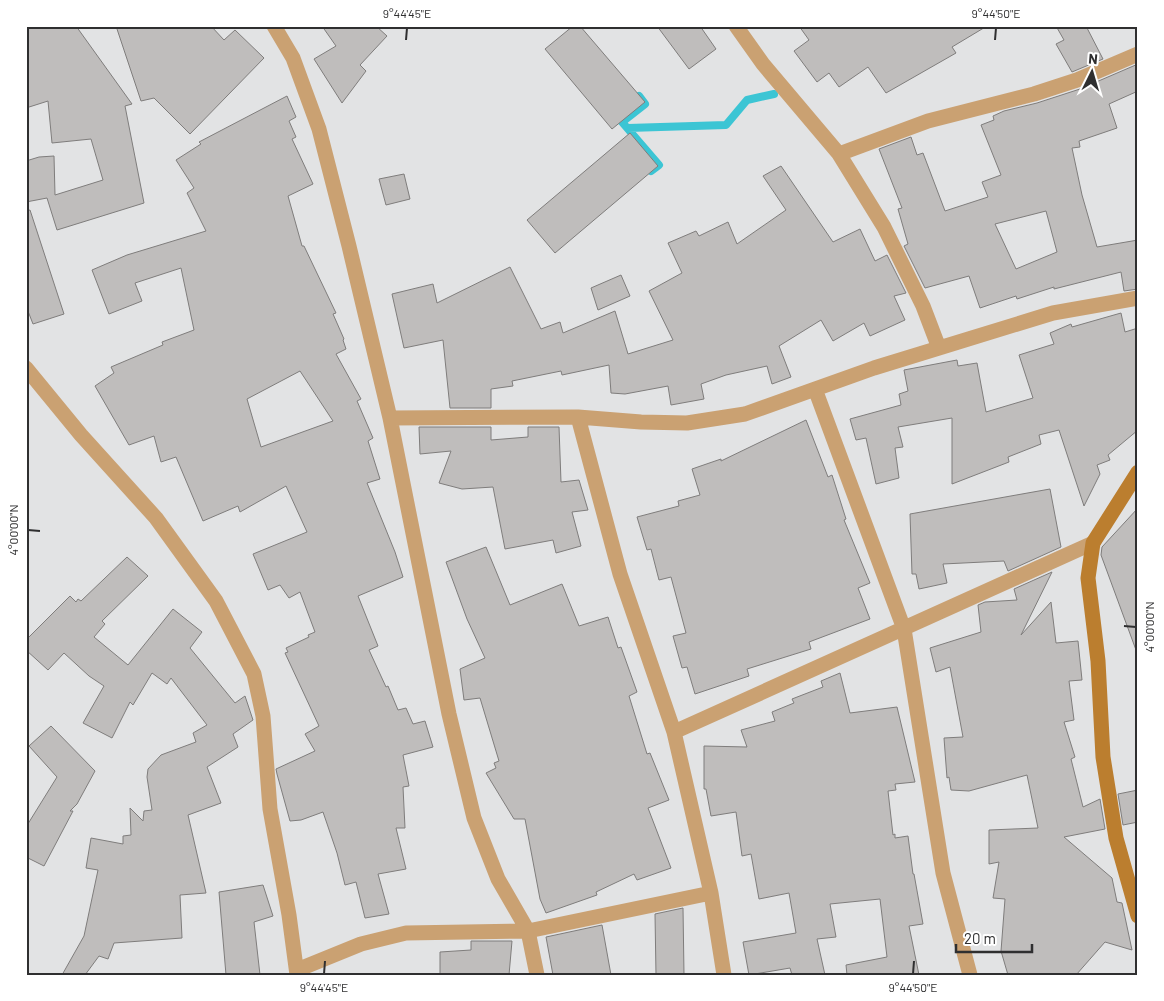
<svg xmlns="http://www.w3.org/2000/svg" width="1164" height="1001" font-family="Barlow,sans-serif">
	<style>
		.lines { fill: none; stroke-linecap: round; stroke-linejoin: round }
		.stream { stroke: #3cc5d4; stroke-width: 8 }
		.building { fill: #bfbdbc; stroke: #7f7d7c; fill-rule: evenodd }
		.street { stroke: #caa172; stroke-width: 15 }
		.secondary { stroke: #bb7e2f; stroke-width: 15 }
		.ticks { fill: none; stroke: #2f2f30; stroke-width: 2 }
		.neatline { fill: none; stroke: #2f2f30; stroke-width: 2 }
		.ticks-label { font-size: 12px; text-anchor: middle; fill: #2f2f30 }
	</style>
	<rect width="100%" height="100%" fill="#e2e3e4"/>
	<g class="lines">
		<path class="stream" d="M639,96l6,8 -23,18 37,43 -8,6
			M628,128l98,-3 21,-25 27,-6"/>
	</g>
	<path class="building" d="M26,26h50l56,78 -7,2 19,97 -87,27 -10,-32 -21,4v-41l13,-4 15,-1 1,39 48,-15 -12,-41 -39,4 -4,-42 -22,7z
		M116,26h95l13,14 11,-10 29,28 -74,76 -36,-36 -13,3z
		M322,26h54l11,10 -27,29 6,6 -24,32 -28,-44 22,-13z
		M573,26h7l65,76 -33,27 -67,-80z
		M657,26h43l16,23 -27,20z
		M799,26h188l-35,21 4,6 -70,40 -18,-26 -29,20 -10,-14 -12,9 -23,-31 15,-11z
		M1056,26h30l17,33 -31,13 -16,-28 8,-4z
		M1138,64v27l-29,13 8,24 -38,13 1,6 -8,1 10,47 15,52 41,-7v49l-14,2 -3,-19 -67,17v-2l-37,12 -1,-3 -36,12 -11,-32 -44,12 -21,-42 4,-2 -10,-35 4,-1 -23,-59 32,-12 6,18 6,-2 22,58 43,-14 -6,-15 19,-7 -20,-50 13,-5 -1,-4 11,-5 33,-8 43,-14zM1046,211l11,41 -41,17 -21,-45z
		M287,96l9,21 -7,4 7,16 -4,2 21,45 -25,12 14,50h2l32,67 -3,1 11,25 -1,1 3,9 -10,5 25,45 -4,2 16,37 -5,3 12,38 -13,4 28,69 8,25 -45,19 20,50 -9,4 17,37 2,-1 10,24 8,-2 7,16 12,-3 8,26 -30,8 6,31 -6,1 2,41h-9l10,41 -28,5 11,40 -24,4 -9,-36 -11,3 -8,-32 -14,-41 -22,8 -11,1 -13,-47 -1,-5 39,-18 -10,-17 14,-8 -34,-73 3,-1 -2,-4 23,-11 -1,-2 7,-3 -15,-40 -11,6 -9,-13 -12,5 -15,-36 54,-22 -21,-46 -46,26 -2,-6 -35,15 -27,-64 -15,5 -7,-26 -25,9 -34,-59 19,-13 -3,-6 52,-22 -1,-3 32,-12 -13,-62 -46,15 7,18 -33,13 -17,-44 35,-15 79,-24 -19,-38 7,-5 -18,-28 25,-16 -2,-2zM300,371l33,50 -72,26 -14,-48z
		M630,133l28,33 -103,87 -28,-33z
		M781,166l52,76 27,-13 15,32 12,-6 19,38 -12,3 11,24 -35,16 -6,-13 -31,18 -12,-21 -42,26 12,31 -19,7 -5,-18 -41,9 -25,9 3,15 -33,6 -3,-19 -43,8 -14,-1 -2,-28 -47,10 -1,-4 -49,10 1,5 -22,3v19h-41l-7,-68 -39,8 -12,-54 41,-10 4,19 73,-36 31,62 19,-7 3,11 52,-22 13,43 45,-14 -24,-49 33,-18 -14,-30 28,-12 3,5 29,-14 9,22 49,-34 -23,-34z
		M404,174l6,25 -24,6 -7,-26z
		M30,210l34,104 -31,10 -7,-18v-95z
		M621,275l9,21 -32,14 -7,-22z
		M1121,313l4,19 13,-4v102l-30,25 2,5 -13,5 3,9 -16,32 -25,-76 -20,5 2,9 -33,13 1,5 -57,22v-66l-54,9 5,20 -8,1 4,30 -23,6 -10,-46 -10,2 -6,-21 51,-14 -2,-11 9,-3 -4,-21 53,-10 1,6 19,-3 9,49 47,-14 -14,-43 35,-11 -4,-11 21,-9 1,3z
		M806,420l22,57 4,-2 14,44 -2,1 26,63 -12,5 12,31 -61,23 2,7 -64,20 2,7 -54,18 -8,-27 -5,1 -9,-32 13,-3 -15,-56 -12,3 -8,-31 -4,1 -10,-33 42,-11 -1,-5 22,-6 -8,-26 29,-10v2z
		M419,427h72v13l37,-3v-10h31l2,55 18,-2 9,30 -16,2 9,34 -25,7 -3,-13 -48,9 -12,-62 -31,2 -23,-6 12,-32 -31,3z
		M1050,489l11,58 -53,24 -4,-10 -61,3 4,19 -28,6 -3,-15h-4l-2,-60z
		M1138,508v142h-2l-35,-95 1,-8z
		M486,547l24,58 52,-21 17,42 29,-9 10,31 3,-1 16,45 -8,4 18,58 3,-1 19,47 -21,8 23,60 -34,12 -3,-6 -38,18 1,3 -51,18 -6,-14 -15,-80h-11l-28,-46 10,-5 -2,-5 5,-2 -19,-63 -16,2 -4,-31 25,-11 -18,-39 -21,-57z
		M127,557l21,19 -46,45 3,3 -11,13 34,28 45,-56 29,23 -12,16 45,55 10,-7 8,24 -20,14 5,13 -31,20 14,36 -33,12 18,78 -26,2 2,43 -68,5 -6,16 -9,-3 -14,19h-23l22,-39 14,-66 -12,-2 5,-30 32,6v-8l8,-1 -1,-27 13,13 1,-10 8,-1 -5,-33 1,-8 13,-14 35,-13 -3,-9 14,-8 -36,-47 -4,6 -15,-11 -19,32 -3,-3 -18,36 -29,-15 21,-37 -15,-10 -25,-23 -16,17 -22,-20v-10l44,-44 6,6 2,-3 3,2z
		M1052,572l-31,63 30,-33 5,41 22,-2 4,39 -13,1 5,39 -10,2 11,35 -4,2 12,48 17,-8 5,30 -41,8 48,41 5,24 5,1 10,47 -27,-8 -29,33h-68l-7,-24 4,-52 -12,-1 6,-36 -10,2v-34l49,-2 -11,-53 -58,16 -18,-1 -2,-13 -2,1 -3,-40 19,-1 -13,-70 -14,5 -6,-24 51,-16 -3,-27 7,-3 32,-2 -3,-11z
		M840,673l10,40 47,-6 18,75 -20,2 1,6 -8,1 5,44 2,-1v4l13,-2 5,38h1l9,50 -14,2 10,49h-72l-1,-10 41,-8 -7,-58 -50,5 6,33 -19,2 8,36h-33l-2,-7 -41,7 -6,-33 53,-9 -7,-40 -30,6 -8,-45 -9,2 -6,-44 -25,4 -5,-27h-2v-43l43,1 -6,-17 34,-9 -3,-9 22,-9 -2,-4 31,-12 -2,-6z
		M51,726l44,45 -18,33 -7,7h3l-29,55 -18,-9v-30l31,-50 -28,-31z
		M1138,790v32l-15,3 -5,-31z
		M263,885l10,31 -19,6 6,53h-34l-7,-83z
		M683,908l1,67h-28l-1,-61z
		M602,925l9,50h-58l-7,-38z
		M471,941h41l-3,34h-69v-23l31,-2z"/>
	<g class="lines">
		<path class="street" d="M274,26l19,32 26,71 30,117 41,172 59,296 25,104 24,61 30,52 9,44
			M736,26l27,38 76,90 45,73 39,79 16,42
			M839,154l89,-33 106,-27 43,-14 61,-26
			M26,368l55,67 75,83 60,83 38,73 9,42 7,93 19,106 8,60
			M815,389l89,240 39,244 27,102
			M578,417l42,157 54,158 37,161 13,82
			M390,418l188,-1 63,5 46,1 58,-9 129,-46 179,-55 85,-15
			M674,732l419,-189
			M297,970l64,-26 45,-11 122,-2 183,-38"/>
		<path class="secondary" d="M1138,472l-45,71 -5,35 10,83 5,96 13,81 22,78"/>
	</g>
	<path class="ticks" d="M406,40l1,-12M995,40l1,-12M28,530l12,1M1124,626l12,1M324,974l1,-13M913,974l1,-13"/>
	<rect width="1164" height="1001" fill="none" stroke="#ffffff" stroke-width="55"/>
	<g transform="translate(1092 72) rotate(5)" stroke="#ffffff" stroke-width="4" paint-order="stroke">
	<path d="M0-4L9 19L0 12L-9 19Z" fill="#2f2f30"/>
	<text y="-8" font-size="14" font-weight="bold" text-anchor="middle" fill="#2f2f30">N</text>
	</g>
	<path d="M956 944v8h76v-8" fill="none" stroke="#2f2f30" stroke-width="2.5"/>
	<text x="964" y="944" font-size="15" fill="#2f2f30" stroke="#ffffff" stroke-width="4" paint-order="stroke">20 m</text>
	<rect x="28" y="28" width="1108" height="946" class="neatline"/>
	<g class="ticks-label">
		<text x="407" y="18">9°44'45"E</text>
		<text x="996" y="18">9°44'50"E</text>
		<text transform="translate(14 530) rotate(-90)" y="4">4°00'00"N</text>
		<text transform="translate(1150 627) rotate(-90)" y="4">4°00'00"N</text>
		<text x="324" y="992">9°44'45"E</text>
		<text x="913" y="992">9°44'50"E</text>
	</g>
</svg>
